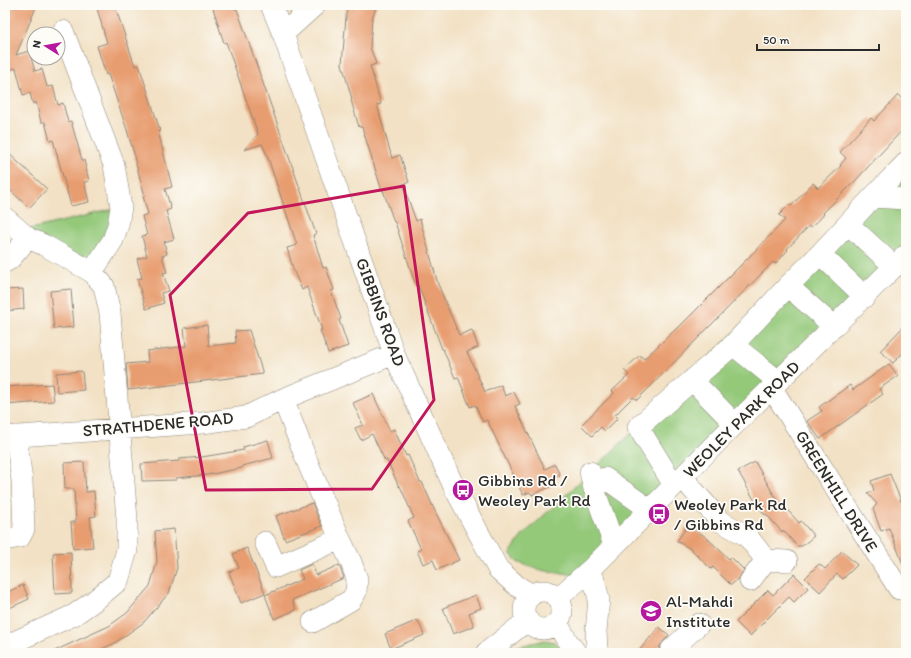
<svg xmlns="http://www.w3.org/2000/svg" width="911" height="658" font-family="Itim,sans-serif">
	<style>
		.green { fill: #94c97a; stroke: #607a52 }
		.building { fill: #e89d6f }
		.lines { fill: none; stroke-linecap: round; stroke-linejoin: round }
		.minor-casing { stroke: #8e8678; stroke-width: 22 }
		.minor { stroke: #fff; stroke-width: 21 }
		.marked { fill: none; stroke: #c2185b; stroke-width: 3; stroke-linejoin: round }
		.labels { text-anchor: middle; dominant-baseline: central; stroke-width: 3.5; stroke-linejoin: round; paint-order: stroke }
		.street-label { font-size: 17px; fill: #2b2b2b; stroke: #fdfcf7 }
		.poi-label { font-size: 17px; fill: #2b2b2b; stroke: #fdfcf7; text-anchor: start }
	</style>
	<rect width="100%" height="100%" fill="#fdfcf7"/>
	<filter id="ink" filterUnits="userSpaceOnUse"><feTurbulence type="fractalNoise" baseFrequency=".025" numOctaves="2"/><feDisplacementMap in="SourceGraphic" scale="8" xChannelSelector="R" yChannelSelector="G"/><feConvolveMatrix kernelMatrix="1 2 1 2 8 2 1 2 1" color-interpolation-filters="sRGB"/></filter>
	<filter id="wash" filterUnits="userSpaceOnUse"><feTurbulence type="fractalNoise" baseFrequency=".012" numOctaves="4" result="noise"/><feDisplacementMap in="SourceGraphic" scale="16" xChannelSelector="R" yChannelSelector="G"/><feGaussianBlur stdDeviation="0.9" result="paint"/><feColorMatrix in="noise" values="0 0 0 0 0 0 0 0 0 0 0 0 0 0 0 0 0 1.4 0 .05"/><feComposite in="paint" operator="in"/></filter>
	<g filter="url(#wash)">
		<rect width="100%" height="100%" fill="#f2e1c4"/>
		<path class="green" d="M906,163v83l-329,329 -37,-5 -23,-8 -7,-9 12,-17 115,-108z
			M114,209l-5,24 -21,29 -61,-32z
			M545,640l10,2 11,11h-58l7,-6z"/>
		<g id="blocks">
			<path class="building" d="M10,5h27l-21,50 13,-4 6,20 7,-2 5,18 6,-1 5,19 5,-2 5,19 3,-1 11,39h2l5,21 -5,1 5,20 -18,4 -18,-66 -3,1 -5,-19h-4l-5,-20 -3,2 -3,-11 -7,2 -7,-27 -7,2 -4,10v-63z
				M96,5h17l4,7 18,54 4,-1 19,59 2,7h-2l14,56 -7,2 6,20 -5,2 8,28 -10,3 3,12 -5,2 5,16 -4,1 6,18 -8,2 3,10 -18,6 -9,-30 5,-1 -5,-19 10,-3 -5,-20 5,-1 -5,-19 6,-2 -5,-18h2l-11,-39h1l-8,-27 -19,-56 -2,1 -9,-29 10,-3z
				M212,5h23l1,5 1,-1 79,225 -3,1 10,33 3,-1 8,23 -3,1 10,28 -2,1 9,26 -20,7 -8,-23h2l-15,-43 -5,3 -8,-18 -7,-24 10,-3 -30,-90 -5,-11 -18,6 14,-16 -1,-3 -31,-89 -2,1z
				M347,5h30l-5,13 -2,29 6,17 -6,2 11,38 -4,1 15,53 8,-3 9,27 -6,2 13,37 4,-2 18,65 21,51 13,-5 6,17 -11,5 18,40 16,-7 4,11 9,-4 6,12 -5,2 30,63 10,-5 5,11 -11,6 3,5 -20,9 -2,-3 -7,3 -36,-75 -4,2 -8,-17 -5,2 -12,-30 -3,1 -12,-29h-1l-24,-64 -2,1 -21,-64h-1l-11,-32 -1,1 -20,-64h-3l-8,-27 1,-1 -10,-35z
				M898,95l8,8v23l-51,55 -32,32 1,1 -5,6 -8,7 -2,-1 -22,23 1,1 -13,14 -2,-2 -128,130 -8,8 -4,-3 -18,18 3,3 -13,13 -4,-4 -9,9 -11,-11 33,-32 -2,-2 17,-16 -5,-5 16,-15 4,4 33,-31v1l69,-69 39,-40 -6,-5 11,-11 1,2 22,-23 5,5 23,-22 -1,-1 6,-7 -6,-6 31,-34 3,3z
				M5,150l42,39 -18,19 -24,-23z
				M23,289l1,20 -19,2v-21z
				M71,289l3,38 -20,2 -4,-38z
				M906,324v26l-13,13 -13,-12z
				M207,325l2,21 27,-3 -1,-12 14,-1 14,44 -135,16 -2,-26 22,-2 -1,-11 39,-5 -2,-18z
				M889,364l9,12 -19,13 4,5 -63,45 -13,-18 15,-10 -3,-4 31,-22 3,5z
				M82,371l2,19 -27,2 -1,-19z
				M52,384l2,17 -49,4v-18z
				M373,394l17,37 4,-2 12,27 2,-1 12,27h2l12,27 25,51 -22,10 -4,-10 -10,4 -6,-13 4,-2 -13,-28 6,-3 -14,-32 -1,1 -12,-27 -2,1 -13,-27 -11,6 -6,-12 8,-3 -10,-22z
				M268,440l5,18 -31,8v2l-35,7 -31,3v2l-34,1 -1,-17 38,-3v-2l23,-2 42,-7 -1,-3z
				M84,462l2,30 8,-1 2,25 -6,1 3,30 -20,2 -2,-27h5l-2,-33h-9l-1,-26z
				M755,462l19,33 8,12 2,-1 15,17 2,-2 13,15 -12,10h-5l-14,-16 -1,2 -16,-18 -1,1 -9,-12 -18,-32z
				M890,474l11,27 5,-2 -1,70 -16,-41 -8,3 -8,-22 4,-5 -10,-11 7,-2 -3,-10z
				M312,503l10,23 -37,14 -9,-24z
				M688,525l18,12 23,22 2,-2 13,13 -5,8 -8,7 -18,-18 -2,2 -19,-19 -15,-9z
				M174,529l3,39 -8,25 -25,29 -29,21 -22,10h-43l59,-27 18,-13 23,-27 7,-24 -2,-31z
				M247,548l18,45 -24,10 -12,-31 10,-4 -6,-14z
				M842,551l15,14 -14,14 -6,-5 -17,18 -15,-14 14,-14 6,5z
				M71,552l1,41 -17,1 -2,-41z
				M312,564l4,11 23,-10 5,13 -52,22 4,10 -22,9 -9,-24 38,-16 -4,-9z
				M794,574l14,14 -14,14 -5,-5 -39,39 -14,-14 32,-32 5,5z
				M23,585l6,14 -24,11v-17z
				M476,595l5,13 -12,5 5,13 -21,8 -10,-26z
				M418,620l6,15 -33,14 -6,-15z
				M659,627l10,8 -9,11 -2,7h-21z"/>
		</g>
	</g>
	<g filter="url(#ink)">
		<use href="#blocks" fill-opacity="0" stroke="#8e8678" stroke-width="1"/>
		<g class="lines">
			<g class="minor-casing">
				<path id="minor" d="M271,5l12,29 111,320 61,135 43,80 19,17 15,9
					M63,31l51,134 7,42 -3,18 -5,15 -21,32
					M283,34l32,-29
					M873,197l33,2
					M5,218l23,20 16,7 48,27 12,14 6,27 17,206v31l-9,31 -24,20 -20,14 -69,31
					M848,224l47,43
					M820,254l45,43
					M5,262l5,-3 18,-21
					M788,286l46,41
					M733,345l45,36
					M692,380l43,44
					M771,387l128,202 7,-3
					M283,399l24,62 33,78 11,23 6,17 -1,13 -5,8 -38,22
					M5,437l197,-14 44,-6 37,-18 111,-45
					M590,472l4,17 20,56
					M682,477l38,44 27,15 19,24
					M674,485l-36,-58 95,-82 55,-59 32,-32 53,-57 33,-34
					M594,489l11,-11 44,31
					M5,540l15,-3 4,-8 -2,-48 -6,-45
					M265,542l11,25 64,-28
					M591,569l8,30 -3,32 1,17
					M750,581l16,-21 21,1
					M524 610a19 19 0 1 1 38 0a19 19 0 1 1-38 0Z
					M558,598l33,-29 144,-145 171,-169
					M557,623l11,19 8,11
					M486,653l42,-33
					M670,653l1,-3 28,-26"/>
			</g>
			<use href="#minor" class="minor"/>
		</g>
	</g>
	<path class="marked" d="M404,186l30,214 -62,89 -166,1 -36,-195 78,-82z"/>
	<defs>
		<g id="bus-disc" transform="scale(1.15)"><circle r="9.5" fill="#b5179e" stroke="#fdfcf7"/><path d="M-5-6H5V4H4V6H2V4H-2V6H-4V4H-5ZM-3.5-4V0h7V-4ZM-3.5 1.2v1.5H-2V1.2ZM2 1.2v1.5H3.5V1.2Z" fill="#fff"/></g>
		<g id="university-disc" transform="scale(1.15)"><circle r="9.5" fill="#b5179e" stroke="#fdfcf7"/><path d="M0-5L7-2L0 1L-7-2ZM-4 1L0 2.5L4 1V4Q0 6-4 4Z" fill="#fff"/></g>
	</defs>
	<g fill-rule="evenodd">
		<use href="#bus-disc" x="463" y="490"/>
		<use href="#bus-disc" x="659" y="514"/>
		<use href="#university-disc" x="651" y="611"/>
	</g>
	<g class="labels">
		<g class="street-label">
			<text transform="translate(381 312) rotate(70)">GIBBINS ROAD</text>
			<text transform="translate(741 419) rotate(-45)">WEOLEY PARK ROAD</text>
			<text transform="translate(158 424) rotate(-5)">STRATHDENE ROAD</text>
			<text transform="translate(837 491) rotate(58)">GREENHILL DRIVE</text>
		</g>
		<g class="poi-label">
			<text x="478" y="480">Gibbins Rd /<tspan x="478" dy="20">Weoley Park Rd</tspan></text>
			<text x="674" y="504">Weoley Park Rd<tspan x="674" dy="20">/ Gibbins Rd</tspan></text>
			<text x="666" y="601">Al-Mahdi<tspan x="666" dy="20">Institute</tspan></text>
		</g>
	</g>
	<rect width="911" height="658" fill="none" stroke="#fdfcf7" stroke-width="20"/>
	<g transform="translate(46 46) rotate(281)"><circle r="19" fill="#fdfcf7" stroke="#a9a8a5"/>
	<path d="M0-3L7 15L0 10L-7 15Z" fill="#b5179e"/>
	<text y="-6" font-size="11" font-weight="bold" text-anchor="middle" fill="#2b2b2b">N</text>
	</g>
	<path d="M757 44v6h122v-6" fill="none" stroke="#2b2b2b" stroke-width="2"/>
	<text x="763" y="44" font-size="12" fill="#2b2b2b" stroke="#fdfcf7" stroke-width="3" paint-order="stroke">50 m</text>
</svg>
